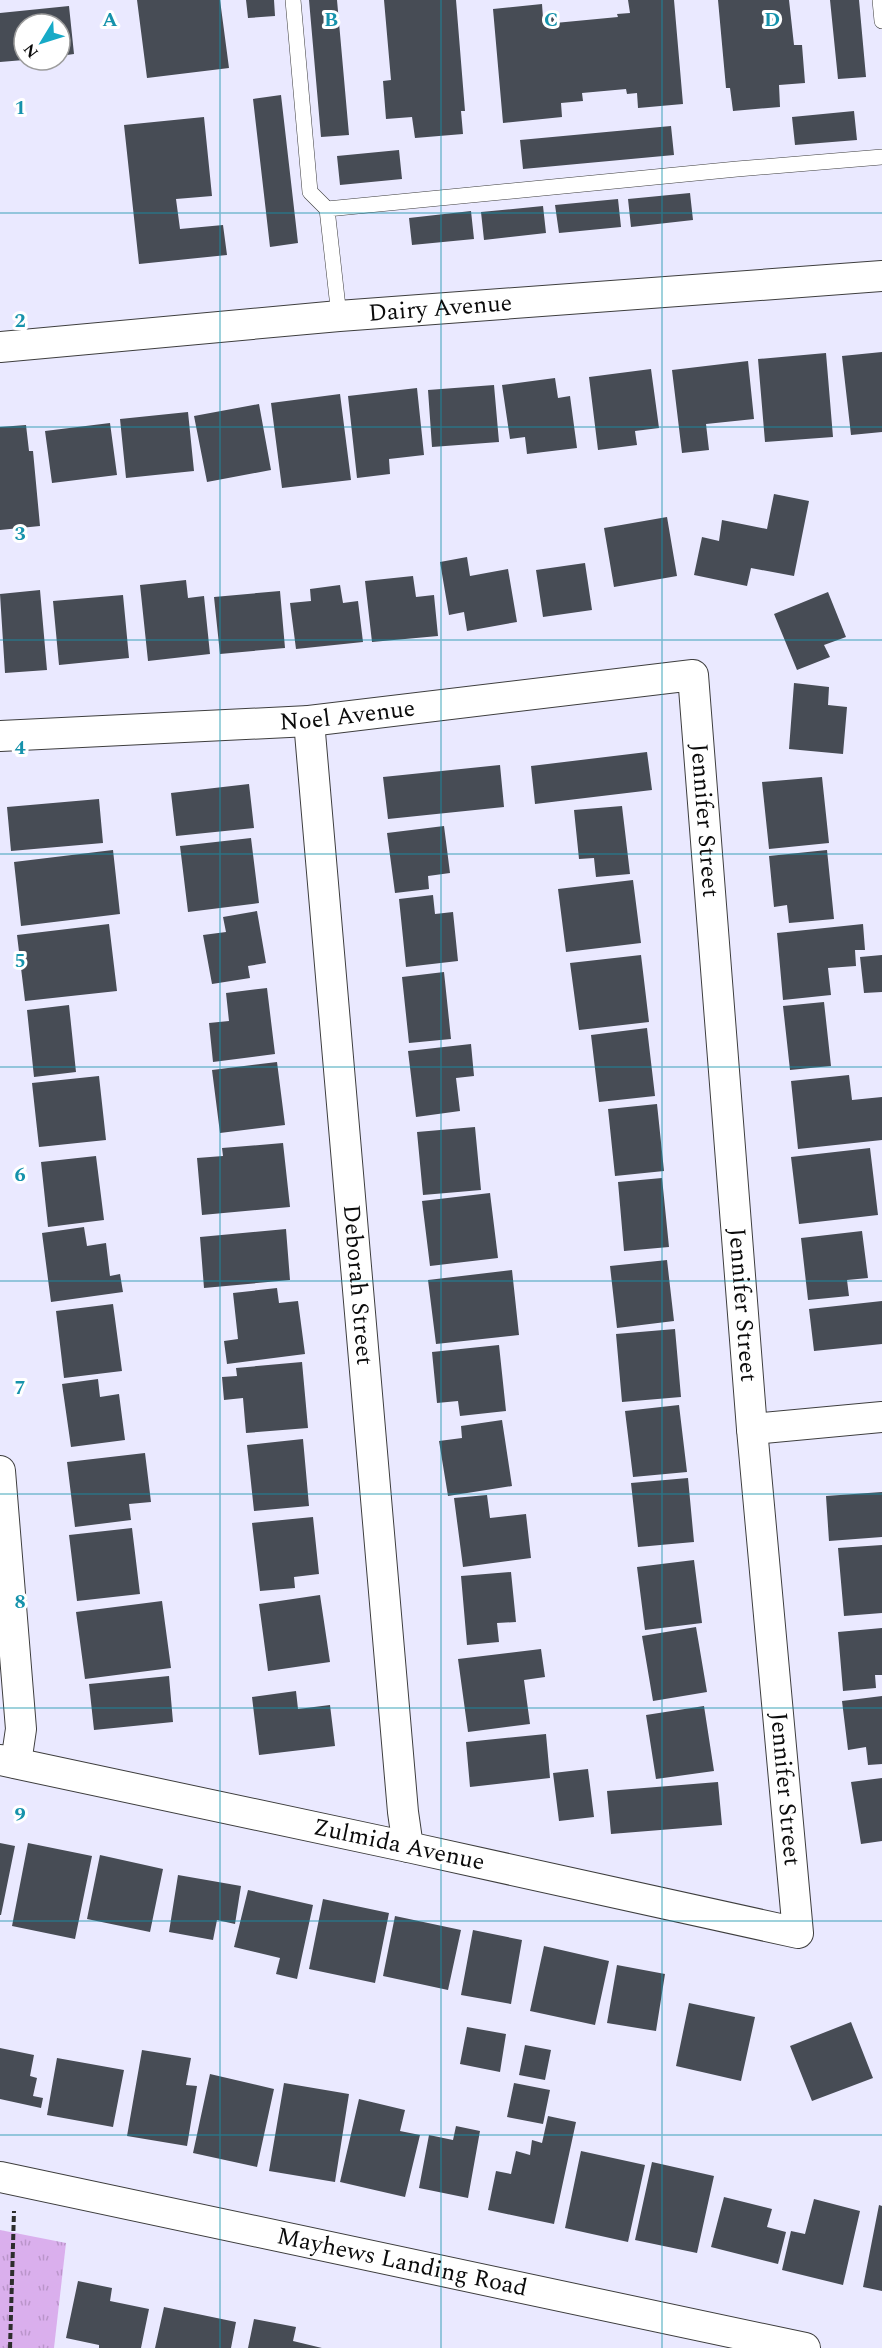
<svg xmlns="http://www.w3.org/2000/svg" width="882" height="2348" font-family="Spectral,serif">
	<style>
		.grass { fill: url(#grass-tufts) }
		.building { fill: #474c55 }
		.lines { fill: none; stroke-linecap: round; stroke-linejoin: round }
		.lane-casing { stroke: #3e3e3e; stroke-width: 16 }
		.street-casing { stroke: #3e3e3e; stroke-width: 32 }
		.path { stroke: #2d2d2d; stroke-width: 4; stroke-dasharray: 6 3; stroke-linecap: butt }
		.lane { stroke: #fff; stroke-width: 15 }
		.street { stroke: #fff; stroke-width: 30 }
		.grid { fill: none; stroke: #1592ab; stroke-width: 1.5; stroke-opacity: 0.55 }
		.labels { text-anchor: middle; dominant-baseline: central; stroke-width: 6; stroke-linejoin: round; paint-order: stroke }
		.street-label { font-size: 24px; fill: #0b0b0b; stroke: #fff }
		.grid-label { font-size: 20px; text-anchor: middle; font-weight: bold; fill: #1592ab; stroke: #fff; stroke-width: 6; stroke-linejoin: round; paint-order: stroke }
	</style>
	<defs>
		<pattern id="grass-tufts" width="24" height="20" patternUnits="userSpaceOnUse" patternTransform="scale(1.5)"><rect width="24" height="20" fill="#daafed"/><path d="M3 7l-1-3M5 7V3M7 7l1-3M15 17l-1-3M17 17v-4M19 17l1-3" fill="none" stroke="#ba95ca"/></pattern>
	</defs>
	<rect width="100%" height="100%" fill="#eae9ff"/>
	<path class="grass" d="M0,2230l66,13 -12,105h-54z"/>
	<path class="building" d="M137,0h83l9,68 -82,10z
		M246,0h28l1,16 -27,2z
		M309,0h28l12,135 -28,2z
		M384,0h72l9,111h-4l2,23 -48,4 -3,-21 -26,2 -3,-38 8,-1z
		M628,0h46l9,104 -45,4 -1,-15 -10,1 -1,-5 -44,4 1,8 -22,2 1,14 -59,6 -10,-114 49,-5 1,14 11,-1 1,6 63,-6 -1,-3 13,-1z
		M718,0h71l5,45h8l3,38 -26,2 1,22 -47,4 -3,-23h-4z
		M830,0h29l7,77 -28,2z
		M69,6l5,48 -14,2v-32h-36v36l-24,2v-49z
		M281,95l17,148 -28,4 -17,-148z
		M854,111l3,29 -62,5 -3,-28z
		M204,117l8,79 -36,3 4,30 43,-4 4,30 -88,9 -15,-139z
		M671,126l3,29 -151,14 -3,-29z
		M399,150l3,29 -62,6 -3,-29z
		M690,193l3,27 -62,7 -3,-28z
		M618,199l3,28 -62,6 -4,-28z
		M543,206l3,27 -62,7 -3,-28z
		M471,211l3,28 -62,6 -3,-27z
		M882,352v80l-31,3 -9,-79z
		M826,353l7,84 -68,5 -7,-83z
		M748,361l6,58 -48,5 3,26 -27,3 -10,-83z
		M651,369l8,59 -24,3 2,14 -39,5 -9,-73z
		M555,378l3,20 12,-2 7,52 -50,6 -2,-17 -15,2 -8,-54z
		M494,385l5,57 -67,5 -4,-57z
		M417,388l7,67 -35,4 1,15 -33,4 -9,-82z
		M340,394l11,86 -69,8 -11,-85z
		M259,404l12,66 -64,12 -13,-66z
		M188,412l6,59 -68,7 -6,-59z
		M110,423l7,52 -65,8 -7,-52z
		M26,425l3,26h4l7,75 -40,4v-103z
		M774,494l35,7 -15,75 -43,-8 -4,18 -53,-11 8,-38 17,4 3,-21 45,9z
		M667,517l10,59 -63,11 -10,-59z
		M467,557l3,19 38,-7 9,53 -50,9 -3,-19 -15,3 -9,-53z
		M585,563l7,47 -49,7 -7,-47z
		M413,576l3,21 18,-2 4,41 -66,6 -7,-61z
		M186,580l2,18 16,-2 6,58 -62,7 -8,-76z
		M340,585l3,18 15,-2 5,41 -67,7 -6,-46 21,-2 -1,-12z
		M40,590l7,80 -42,3 -5,-79z
		M280,591l5,57 -65,6 -6,-57z
		M828,592l18,45 -22,8 6,12 -33,13 -23,-56z
		M123,595l6,63 -70,7 -6,-64z
		M794,683l35,4 -1,18 19,2 -4,47 -54,-5z
		M647,752l5,38 -117,14 -4,-38z
		M500,765l4,42 -116,12 -5,-42z
		M822,777l7,66 -60,6 -7,-67z
		M249,784l5,44 -78,8 -5,-43z
		M99,799l4,44 -92,8 -4,-44z
		M622,806l8,68 -34,3 -2,-19 -15,1 -5,-49z
		M444,826l6,47 -22,3 1,13 -34,4 -8,-60z
		M251,838l8,65 -71,9 -8,-66z
		M113,850l7,64 -99,12 -7,-64z
		M827,850l7,69 -45,4 -2,-18 -13,2 -5,-51z
		M633,880l8,63 -75,9 -8,-63z
		M433,895l2,19 18,-2 5,49 -52,6 -7,-68z
		M257,911l9,52 -18,3 2,12 -38,6 -9,-49 23,-3 -3,-15z
		M109,924l8,67 -92,10 -8,-66z
		M863,924l2,26h-10l1,16 -28,2 3,27 -48,5 -6,-67z
		M641,955l8,67 -70,8 -9,-67z
		M882,955v37l-18,1 -4,-36z
		M444,972l7,67 -42,4 -7,-66z
		M267,988l8,66 -62,8 -4,-39 20,-2 -3,-28z
		M824,1002l7,64 -41,4 -7,-64z
		M69,1005l7,67 -42,5 -7,-67z
		M647,1028l8,68 -56,6 -8,-67z
		M471,1044l3,32 -18,2 4,33 -44,6 -8,-66z
		M277,1062l8,63 -65,8 -8,-63z
		M849,1075l3,25 30,-3v43l-84,9 -7,-68z
		M99,1076l7,64 -67,7 -7,-64z
		M657,1104l7,67 -49,5 -7,-67z
		M475,1127l6,63 -58,5 -6,-63z
		M283,1143l7,64 -88,8 -5,-57 26,-2 -1,-8z
		M870,1148l8,67 -79,9 -8,-67z
		M96,1156l8,64 -56,7 -7,-65z
		M662,1178l7,69 -45,4 -6,-69z
		M490,1193l8,65 -68,8 -8,-65z
		M84,1227l3,19 19,-3 4,33 10,-2 3,18 -72,10 -9,-69z
		M286,1229l4,51 -86,8 -4,-51z
		M862,1231l6,47 -21,2 2,16 -41,4 -7,-62z
		M667,1260l7,61 -57,7 -7,-62z
		M512,1270l7,65 -83,9 -8,-64z
		M277,1288l2,15 19,-2 7,53 -78,10 -3,-23 14,-2 -5,-46z
		M882,1301v43l-68,7 -5,-42z
		M113,1304l9,67 -58,7 -8,-67z
		M675,1329l6,68 -59,5 -6,-68z
		M499,1345l7,66 -46,5 -2,-15 -21,2 -5,-51z
		M302,1362l6,66 -62,5 -3,-35 -19,2 -2,-23 15,-1 -1,-8z
		M98,1379l2,18 19,-3 6,46 -54,7 -9,-63z
		M679,1405l8,67 -54,5 -8,-66z
		M502,1420l10,66 -64,10 -9,-55 23,-3 -1,-12z
		M303,1439l6,67 -55,5 -7,-66z
		M145,1453l6,49 -22,2 2,16 -56,7 -8,-65z
		M688,1478l6,64 -56,5 -7,-64z
		M882,1492v45l-53,4 -3,-45z
		M487,1495l3,23 36,-4 5,44 -68,9 -9,-69z
		M313,1517l6,57 -25,3 1,11 -35,3 -8,-68z
		M132,1528l8,66 -63,7 -8,-66z
		M882,1545v68l-38,3 -6,-68z
		M694,1560l8,63 -57,7 -8,-63z
		M511,1572l5,50 -19,1 2,19 -32,3 -6,-69z
		M320,1595l10,67 -62,9 -9,-67z
		M162,1601l9,67 -86,11 -9,-67z
		M696,1627l11,65 -54,9 -11,-65z
		M882,1628v47h-7l1,13 -33,3 -5,-59z
		M541,1649l4,28 -21,3 6,44 -62,8 -10,-73z
		M169,1676l4,46 -79,8 -5,-46z
		M296,1691l2,18 32,-4 5,41 -76,9 -7,-58z
		M882,1696v68l-14,1 -2,-18 -18,3 -6,-49z
		M704,1706l10,65 -58,8 -10,-64z
		M546,1734l4,44 -80,9 -4,-45z
		M588,1769l6,48 -35,4 -6,-48z
		M882,1778v63l-21,3 -10,-62z
		M718,1782l4,43 -111,9 -4,-43z
		M0,1843l15,3 -14,69h-1z
		M28,1843l64,13 -17,83 -63,-13z
		M100,1855l63,14 -13,63 -63,-13z
		M178,1875l63,11 -6,38 -18,-4 -4,20 -44,-8z
		M248,1890l65,15 -16,74 -21,-5 4,-16 -46,-11z
		M323,1899l66,14 -14,70 -66,-14z
		M395,1916l66,14 -13,60 -65,-14z
		M473,1930l49,10 -11,64 -50,-9z
		M544,1946l65,15 -14,64 -65,-14z
		M617,1965l48,9 -9,57 -49,-8z
		M689,2003l66,14 -14,64 -65,-15z
		M851,2022l22,56 -61,23 -22,-55z
		M467,2027l39,7 -6,38 -40,-8z
		M525,2045l26,5 -6,30 -26,-5z
		M0,2048l34,7 -4,21 7,2 -4,18 10,2 -2,10 -41,-9z
		M142,2050l49,8 -5,27 11,1 -10,60 -60,-10z
		M57,2058l67,12 -11,57 -66,-12z
		M210,2074l64,15 -17,78 -64,-14z
		M284,2083l65,11 -14,88 -66,-11z
		M514,2083l36,7 -7,34 -36,-7z
		M359,2099l46,11 -5,21 20,4 -15,62 -65,-15z
		M548,2116l28,6 -22,102 -66,-14 8,-39 15,3 5,-23 14,4 2,-15 10,3z
		M456,2126l24,5 -12,67 -49,-10 10,-53 24,5z
		M581,2151l64,14 -17,77 -63,-14z
		M652,2162l62,14 -17,77 -62,-13z
		M724,2197l48,12 -5,18 19,5 -8,32 -67,-17z
		M814,2199l46,12 -17,74 -61,-15 9,-39 14,3z
		M879,2205l3,1v85l-19,-4z
		M78,2281l34,7 -2,13 39,8 -8,39h-42v-3l-33,-7z
		M164,2307l72,15 -5,26h-76z
		M254,2319l42,8 -3,14 29,7h-74z"/>
	<g class="lines">
		<g class="lane-casing">
			<path id="lane" d="M293,0l17,192 17,17 12,107
				M880,0l2,21
				M327,209l410,-40 145,-12"/>
		</g>
		<g class="street-casing">
			<g id="street">
				<path id="s1" d="M0,347l339,-31 543,-40"/>
				<path id="s2" d="M309,721l94,1091 5,35"/>
				<path id="s3" d="M0,736l309,-15 384,-46 59,754 46,504 -390,-86 -408,-87"/>
				<path d="M752,1429l130,-12"/>
				<path d="M0,1471l21,258 -5,34"/>
				<path id="s4" d="M0,2177l805,171"/>
			</g>
		</g>
		<path class="path" d="M10,2348l4,-137"/>
		<use href="#lane" class="lane"/>
		<use href="#street" class="street"/>
	</g>
	<path class="grid" d="M220,0v2348M441,0v2348M662,0v2348M0,213h882M0,427h882M0,640h882M0,854h882M0,1067h882M0,1281h882M0,1494h882M0,1708h882M0,1921h882M0,2135h882"/>
	<g class="labels">
		<g class="street-label">
			<text stroke="none"><textPath href="#s1" startOffset="442">Dairy Avenue</textPath></text>
			<text stroke="none"><textPath href="#s3" startOffset="348">Noel Avenue</textPath></text>
			<text stroke="none"><textPath href="#s3" startOffset="842">Jennifer Street</textPath></text>
			<text stroke="none"><textPath href="#s2" startOffset="566">Deborah Street</textPath></text>
			<text stroke="none"><textPath href="#s3" startOffset="1328">Jennifer Street</textPath></text>
			<text stroke="none"><textPath href="#s3" startOffset="1814">Jennifer Street</textPath></text>
			<text transform="translate(399 1845) rotate(12)">Zulmida Avenue</text>
			<text stroke="none"><textPath href="#s4" startOffset="411">Mayhews Landing Road</textPath></text>
		</g>
	</g>
	<g class="grid-label">
		<text x="110" y="26">A</text>
		<text x="331" y="26">B</text>
		<text x="551" y="26">C</text>
		<text x="772" y="26">D</text>
		<text x="20" y="114">1</text>
		<text x="20" y="327">2</text>
		<text x="20" y="540">3</text>
		<text x="20" y="754">4</text>
		<text x="20" y="967">5</text>
		<text x="20" y="1181">6</text>
		<text x="20" y="1394">7</text>
		<text x="20" y="1608">8</text>
		<text x="20" y="1821">9</text>
	</g>
	<g transform="translate(42 42) rotate(232)"><circle r="28" fill="#ffffff" stroke="#9d9d9d" stroke-width="1.5"/>
	<path d="M0-4.5L10 22L0 15L-10 22Z" fill="#17aac7"/>
	<text y="-9" font-size="16" font-weight="bold" text-anchor="middle" fill="#0b0b0b">N</text>
	</g>
</svg>
